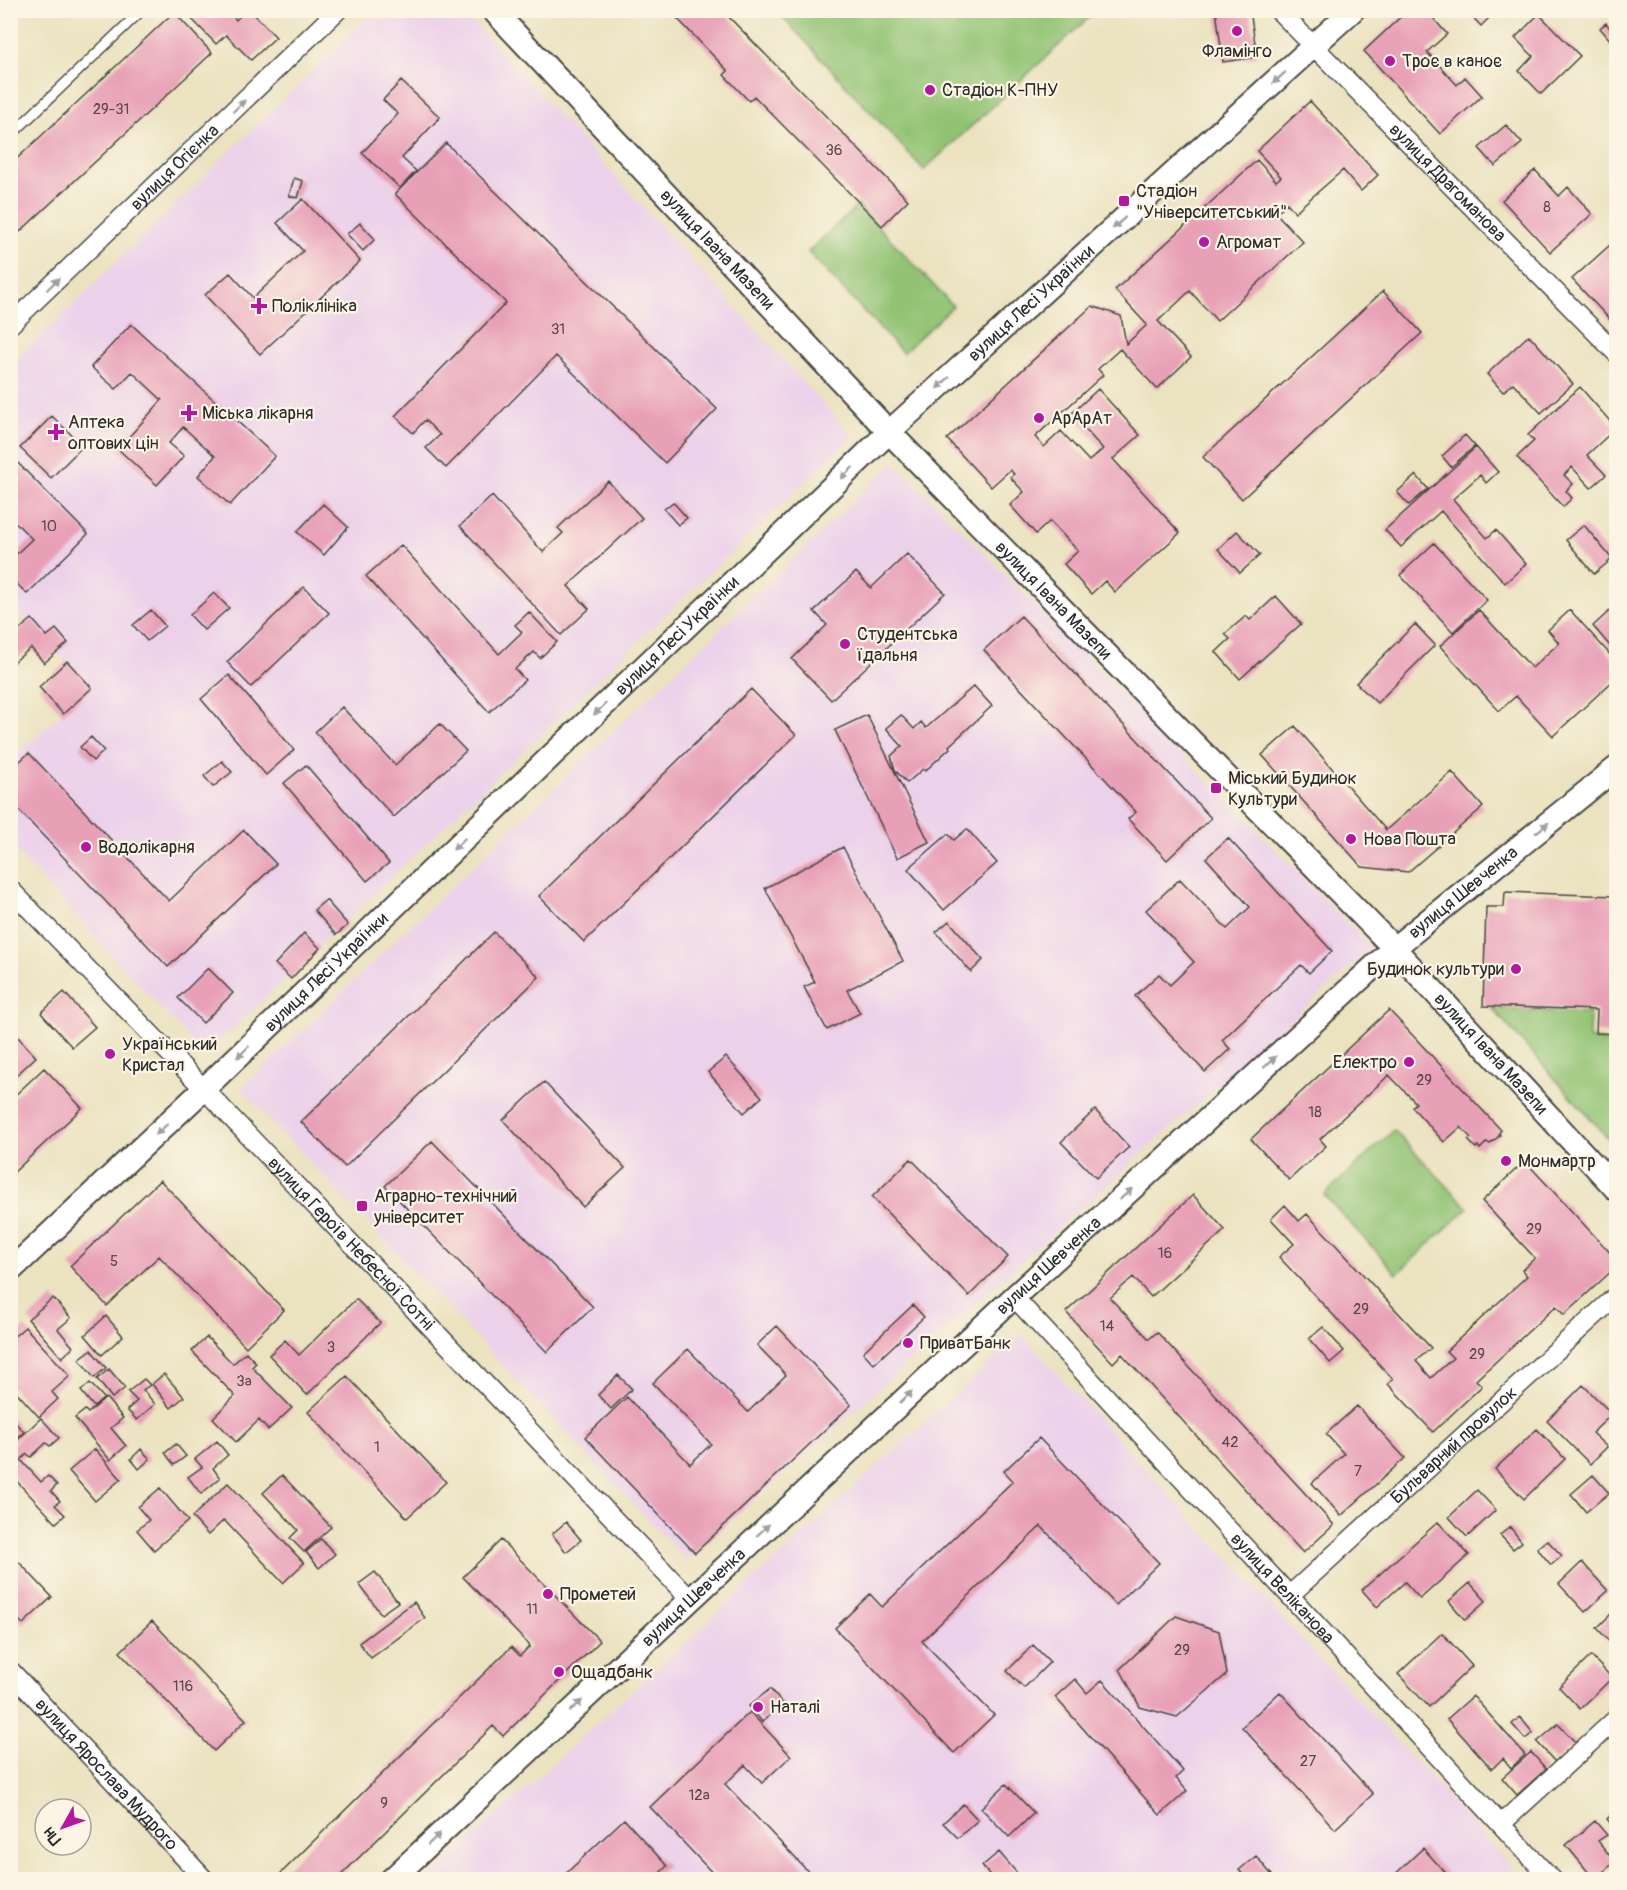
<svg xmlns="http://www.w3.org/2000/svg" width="1627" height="1890" font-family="Pangolin,sans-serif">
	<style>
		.built { fill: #ecd1ea }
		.green { fill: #92c373; stroke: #5e774f; stroke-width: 1.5 }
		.building { fill: #e8a0b7 }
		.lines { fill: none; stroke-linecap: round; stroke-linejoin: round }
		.service-casing { stroke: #484641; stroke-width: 12 }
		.minor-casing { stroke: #484641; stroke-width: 21 }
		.tertiary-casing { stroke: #484641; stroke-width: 26 }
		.service { stroke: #fff; stroke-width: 9 }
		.minor { stroke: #fff; stroke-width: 18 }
		.tertiary { stroke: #fff; stroke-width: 22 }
		.oneway { fill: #a0a0a0 }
		.poi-dot { fill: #b5179e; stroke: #fcf5e5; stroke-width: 2 }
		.labels { text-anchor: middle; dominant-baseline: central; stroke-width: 4.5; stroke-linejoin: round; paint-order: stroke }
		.number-label { font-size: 15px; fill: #5a484e }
		.poi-label { font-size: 18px; fill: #2b2b2b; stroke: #fcf5e5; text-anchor: start }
		.street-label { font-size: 18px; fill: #2b2b2b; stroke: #fcf5e5 }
	</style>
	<rect width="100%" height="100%" fill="#fcf5e5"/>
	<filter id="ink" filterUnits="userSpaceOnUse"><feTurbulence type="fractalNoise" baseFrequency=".0167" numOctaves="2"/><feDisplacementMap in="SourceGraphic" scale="12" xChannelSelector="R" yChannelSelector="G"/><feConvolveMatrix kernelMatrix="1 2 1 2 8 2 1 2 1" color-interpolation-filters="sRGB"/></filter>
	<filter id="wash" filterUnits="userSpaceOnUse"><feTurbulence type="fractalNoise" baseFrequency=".008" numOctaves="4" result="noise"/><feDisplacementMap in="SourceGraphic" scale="24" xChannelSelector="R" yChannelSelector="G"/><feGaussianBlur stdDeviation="1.35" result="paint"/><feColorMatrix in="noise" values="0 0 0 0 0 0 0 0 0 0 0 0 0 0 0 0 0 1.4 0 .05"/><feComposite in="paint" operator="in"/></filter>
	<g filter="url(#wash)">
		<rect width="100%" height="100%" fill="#ebe2c0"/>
		<path class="built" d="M374,11h89l390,425 -641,612 -17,-3 -184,-199 -1,-86 81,-72 -80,-85v-238z
			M894,462l478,486 -685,612 -446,-471z
			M1021,1334l502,545 -1096,1z"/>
		<path class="green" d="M777,11h319l-172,159z
			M858,205l95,101 -50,47 -95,-101z
			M1492,1008l98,5 -1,26 27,4v104z
			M1394,1130l74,78 -71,66 -73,-79z"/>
		<g id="blocks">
			<path class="building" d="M192,10h35l9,10 10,-10h4l26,27 -25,23 -25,-25 -10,9 -28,-29z
				M669,10h53l186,190 -26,26 -128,-130 -5,5 -25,-26 4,-4z
				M1216,10h34l7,47 -34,5z
				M1408,10h18l21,24 -20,18 30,33 8,-8 17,19 -42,38 -76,-83z
				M1466,10h31l-16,16z
				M174,12l38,41 -202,188v-76z
				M1539,14l41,42 -39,38 -22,-23 14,-15 -18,-18z
				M1606,23l10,13v11l-16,-19z
				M401,81l39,36 -38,41 14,13 -16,17 -38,-35 36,-39 -15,-14z
				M1310,101l68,74 -17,16 -18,-21 -48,42 -8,-9 -11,10 27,29 -86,79 -27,-30 -32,30 33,36 -34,32 -37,-40 -22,20 5,6 -68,62 9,10 17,-16 28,30 14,-12 -32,-35 27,-25 42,46 -27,24 67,74 -65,59 -10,-11 -14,13 -27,-30 14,-13 -28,-30 -14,13 -26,-29 14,-13 -14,-15 4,-3 -4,-4 -19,17 -44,-48 145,-133 29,10 5,28 21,-19 -32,-35 142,-130 19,21 5,-4 -24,-26z
				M1506,125l16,18 -27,23 -16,-18z
				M446,143l271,266 -52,54 -109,-107 -110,112 -20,-20 14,-13 -15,-15 -12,13 -18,-17 111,-113 -111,-109z
				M1535,170l24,26 9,-9 24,27 -42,38 -48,-52z
				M294,178l9,3 -5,17 -9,-2z
				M303,199l57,62 -100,93 -55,-59 25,-22 23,25 50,-47 -26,-28z
				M360,223l15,16 -12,12 -16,-17z
				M1610,245l6,7v72l-1,1 -43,-46z
				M1383,291l39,42 -180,166 -39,-42z
				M131,324l144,132 -45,49 -32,-29 17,-20 -32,-29 -14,16 15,13 -27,29 -39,-36 44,-49 -30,-28 -16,17 -25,-22z
				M1529,335l44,49 -32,29 -28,-30 -10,9 -16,-18z
				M1580,387l36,41 -29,27 19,20 -15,13 -19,-21 -8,8 9,9 -7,7 6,7 -9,9 -46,-50 17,-16 -6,-6z
				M52,416l31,30 -32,32 -31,-30z
				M1465,435l10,11 -24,21 -9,-11z
				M1476,447l22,25 -12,11 -6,-8 -27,24 34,39 9,-8 30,34 -21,19 -64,-72 -40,36 -16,-17z
				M13,458l75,76 -61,60 -17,-17v-17l22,-21 -22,-22v-56z
				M1416,475l12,14 -19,16 -12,-13z
				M608,481l34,37 -74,68 21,23 -28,26 -101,-109 32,-30 51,56 20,-19 -5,-5z
				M673,502l14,16 -9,7 -14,-16z
				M323,504l25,23 -24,28 -27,-23z
				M1584,525l28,34 -18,15 -28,-34z
				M1237,531l23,24 -20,18 -22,-24z
				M1434,543l53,57 -34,32 -53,-57z
				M401,545l98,109 23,-22 -7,-7 14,-13 28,30 -17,16 -6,-6 -19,17 10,11 -36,32 -123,-136z
				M907,554l38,39 -114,107 -39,-41 35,-34 -13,-14 42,-39 15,16z
				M304,587l25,26 -78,74 -24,-25z
				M214,593l15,15 -25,22 -14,-15z
				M1276,596l25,28 -61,55 -24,-27 14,-13 -5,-5 21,-18 4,4z
				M1616,605v48l-23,-27z
				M151,610l14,16 -18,15 -14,-16z
				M1479,610l53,58 27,-25 -11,-13 22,-20 46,51v17l-63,58 -37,-40 -17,15 -59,-65z
				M1021,616l190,202 -44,42 -39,-41 8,-7 -152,-162z
				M32,619l15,17 9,-7 12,14 -24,20 -13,-15 -21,17v-28z
				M1415,624l20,21 -58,58 -21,-20z
				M67,661l25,27 -29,26 -24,-27z
				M229,675l65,75 -28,25 -65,-76z
				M974,686l18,20 -43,40 1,2 -25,23 -2,-2 -16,14 -12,-13 -4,-14 11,-10 -16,-18 15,-13 13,14 7,-7 5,6z
				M751,689l45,46 -212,207 -45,-46z
				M342,707l53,58 45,-41 26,27 -72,66 -79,-85z
				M867,715l62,127 -32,16 -62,-128z
				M1295,726l91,104 66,-58 31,35 -75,65 -46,-5 -100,-112z
				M91,737l13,14 -11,10 -13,-14z
				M29,753l140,148 75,-71 32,34 -108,103 -158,-166v-31z
				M222,761l10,11 -19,15 -9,-11z
				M306,765l83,98 -22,18 -83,-98z
				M967,829l30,34 -53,47 -36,-41 40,-35 6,6z
				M1228,838l104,113 -23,22 -8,-8 -79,75 8,9 -25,23 -70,-76 24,-22 11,11 24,-23 -48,-52 34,-31 47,50 23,-22 -44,-49z
				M843,847l60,114 -56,29 13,23 -33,17 -23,-43 11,-5 -50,-94z
				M1505,892l111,4v138l-20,-1 1,-23 -114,-4 3,-99h18z
				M326,900l22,25 -12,10 -22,-25z
				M949,921l34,39 -12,12 -35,-40z
				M494,932l45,45 -194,190 -44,-45z
				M304,933l16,15 -29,31 -16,-15z
				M208,968l25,25 -30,30 -25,-25z
				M64,992l31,35 -23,20 -31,-34z
				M1389,1010l112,120 -2,3 1,2 -10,9 -3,-2 -7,7 -2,-3 -2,2 -8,-8 3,-2 -10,-11 -17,15 -32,-35 4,-4 -27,-28 -69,64 6,7 -37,34 -38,-41z
				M10,1028l26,29 -26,24z
				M726,1057l36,40 -18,16 -36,-41z
				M44,1068l38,40 -72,68v-76z
				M544,1082l81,86 -42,39 -80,-87z
				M1095,1110l34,37 -33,31 -35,-36z
				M432,1141l161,166 -46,45 -162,-166z
				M911,1159l97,98 -39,39 -97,-99z
				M1525,1161l91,98v8l-52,48 -8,-9 -80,74 6,6 -49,46 -45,-48 5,-5 -114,-122 15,-13 -23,-25 14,-14 14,16 8,-7 124,134 -15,13 15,17 22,-20 -7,-7 81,-75 -5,-6 13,-12 -53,-57z
				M160,1180l124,130 -38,37 -87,-91 -52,50 -37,-40z
				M1193,1195l32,35 -74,67 -18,-20 -23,21 39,41 8,-7 177,193 -31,28 -181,-199 -9,9 -47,-51z
				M53,1298l18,20 -13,11 15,18 -11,11 -34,-39z
				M356,1299l24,24 -73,72 -38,-40 16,-15 14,15z
				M913,1305l11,12 -50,47 -11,-12z
				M106,1316l17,20 -21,19 -17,-20z
				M777,1326l74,79 -156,148 -110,-116 42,-40 63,67 21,-20 -58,-61 35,-34 60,63 38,-37 -29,-30z
				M25,1327l45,49 -18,16 6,7 -19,18 -29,-32v-45z
				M1323,1327l21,24 -14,12 -21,-24z
				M207,1337l26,27 13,-12 10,11 -4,4 40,41 -24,22 -9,-10 -23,22 -23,-24 22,-22 -43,-45z
				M91,1350l15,18 -12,10 -15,-19z
				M109,1369l16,19 -13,10 -15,-19z
				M164,1374l20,23 -13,11 -19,-24z
				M618,1375l14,14 -21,20 -13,-14z
				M347,1376l99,106 -39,36 -99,-106z
				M144,1379l6,6 -7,5 12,14 -18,16 -10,-10 10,-9 -9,-9z
				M90,1383l14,15 -10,9 -13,-16z
				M1583,1385l29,29 -20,19 15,14 -17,17 -43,-43z
				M106,1398l17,20 -12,10 15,18 -16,14 -35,-42 10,-8 3,3z
				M1357,1406l48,52 -64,58 -29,-33 32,-29 -18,-20z
				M10,1417l14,15 -14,12z
				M41,1418l18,20 -9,8 -4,-3 -15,14 -4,-3 -6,6 20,22 7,-6 9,9 -6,6 9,10 -5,4 10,10 -9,8 -46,-49v-27z
				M1537,1429l28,30 -41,40 -29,-30z
				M1039,1438l120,125 -43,42 -75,-79 -119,115 72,74 -40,38 -119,-125 35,-34 12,13 131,-126 -9,-10z
				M217,1441l11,14 -15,13 7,10 -19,16 -13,-17 14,-10 -7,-8z
				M176,1444l10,12 -12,9 -9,-12z
				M95,1449l26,30 -26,22 -26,-30z
				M141,1449l9,10 -11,10 -8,-10z
				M282,1475l49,52 -27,25 -14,-14 8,-8 -35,-37z
				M1593,1475l16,18 -23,19 -15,-18z
				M228,1483l76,80 -21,20 -59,-63 -16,15 -16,-18z
				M160,1488l28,33 -34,29 -17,-20 12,-10 -11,-13z
				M1477,1490l19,20 -29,27 -18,-20z
				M566,1522l15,18 -15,12 -14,-18z
				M1438,1522l31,33 -49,44 -15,-17 -28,25 -15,-17z
				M1510,1527l12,15 -9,7 -13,-14z
				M321,1539l14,15 -16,14 -13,-16z
				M501,1540l99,101 -97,95 -10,-10 -157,154h-62l237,-233 9,9 10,-10 -67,-69z
				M1547,1540l15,16 -11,9 -14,-17z
				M19,1562l33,35 -29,27 -13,-12v-41z
				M1582,1562l26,29 -23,21 -26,-28z
				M375,1572l23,30 -17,12 -22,-30z
				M1470,1583l16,18 -21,19 -16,-19z
				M414,1602l11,16 -54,40 -12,-15z
				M1616,1609v40l-19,-21z
				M1176,1616l43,15 8,43 -50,43 -37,-10 -20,-38z
				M152,1621l94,99 -32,31 -94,-99z
				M1442,1633l30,33 -43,41 -31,-33z
				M1033,1645l17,17 -26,26 -17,-17z
				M1591,1656l21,22 -32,31 -21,-22z
				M1075,1679l12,14 15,-13 81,91 -7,7 11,13 -27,24 -105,-118z
				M770,1689l13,15 -21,18 -13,-16z
				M1280,1692l93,102 -38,35 -93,-102z
				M1473,1696l52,59 -14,13 -8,-10 -11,11 -45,-50z
				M750,1712l41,44 -29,27 -17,-18 -20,19 91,96h-97l-69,-73z
				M1520,1717l13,16 -8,6 -13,-15z
				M1558,1724l18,19 -21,19 -18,-20z
				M1531,1752l15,17 -29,26 -15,-17z
				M1006,1784l28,29 -25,24 -28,-29z
				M963,1804l15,16 -20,18 -15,-15z
				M1616,1810v20l-9,-11z
				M624,1819l43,47 -14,14h-94z
				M1595,1821l12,14 -9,6 17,21 -21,17 -28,-34z
				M1423,1848l29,32h-63z
				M999,1852l24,28h-29l-12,-14z
				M1256,1856l20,24h-29l-8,-10z"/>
		</g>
	</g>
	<g filter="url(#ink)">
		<use href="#blocks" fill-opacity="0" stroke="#484641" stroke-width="1.5"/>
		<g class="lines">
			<g class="service-casing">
				<path id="service" d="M10,136l132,-126"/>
			</g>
			<g class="minor-casing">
				<g id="minor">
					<path id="s1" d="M1278,10l338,343"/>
					<path id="s2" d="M10,325l328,-315"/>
					<path id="s3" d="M10,889l194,200 486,510"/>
					<path id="s4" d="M1014,1297l538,583"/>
					<path id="s5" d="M1290,1595l326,-299"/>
					<path id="s6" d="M10,1670l195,210"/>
					<path d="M1501,1824l115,-105"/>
				</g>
			</g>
			<g class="tertiary-casing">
				<g id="tertiary">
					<path id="s7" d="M493,10l396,422 505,516 222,241"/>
					<path id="s8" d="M10,1271l194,-182 685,-657 464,-422"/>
					<path id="s9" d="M391,1880l623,-583 380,-349 222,-180"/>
				</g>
			</g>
			<use href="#service" class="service"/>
			<use href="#minor" class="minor"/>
			<use href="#tertiary" class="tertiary"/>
		</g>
		<defs><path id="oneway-solid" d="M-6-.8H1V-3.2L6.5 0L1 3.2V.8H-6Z" transform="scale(1.5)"/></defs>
		<g class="oneway">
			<use href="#oneway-solid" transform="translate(1279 78) rotate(138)"/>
			<use href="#oneway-solid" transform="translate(239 106) rotate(-44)"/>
			<use href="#oneway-solid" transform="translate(1119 223) rotate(138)"/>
			<use href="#oneway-solid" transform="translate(53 284) rotate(-44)"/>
			<use href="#oneway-solid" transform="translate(943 383) rotate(138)"/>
			<use href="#oneway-solid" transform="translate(847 473) rotate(136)"/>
			<use href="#oneway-solid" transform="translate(600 709) rotate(136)"/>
			<use href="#oneway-solid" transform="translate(1542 828) rotate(-39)"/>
			<use href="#oneway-solid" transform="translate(459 844) rotate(136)"/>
			<use href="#oneway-solid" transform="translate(243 1052) rotate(136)"/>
			<use href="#oneway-solid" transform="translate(1270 1062) rotate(-43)"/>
			<use href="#oneway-solid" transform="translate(162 1129) rotate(137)"/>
			<use href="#oneway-solid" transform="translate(1126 1194) rotate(-43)"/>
			<use href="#oneway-solid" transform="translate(906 1397) rotate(-43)"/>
			<use href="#oneway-solid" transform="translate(763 1530) rotate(-43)"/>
			<use href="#oneway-solid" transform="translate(576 1706) rotate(-43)"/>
			<use href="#oneway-solid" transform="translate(434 1839) rotate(-43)"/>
		</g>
	</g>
	<g class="poi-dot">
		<circle cx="1237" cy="31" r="6"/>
		<circle cx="1390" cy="61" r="6"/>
		<circle cx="930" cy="90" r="6"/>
		<rect x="1118" y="195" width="12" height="12" rx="3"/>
		<circle cx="1204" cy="242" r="6"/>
		<path d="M256 297h6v6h6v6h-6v6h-6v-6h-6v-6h6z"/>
		<path d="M186 404h6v6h6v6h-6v6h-6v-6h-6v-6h6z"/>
		<circle cx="1039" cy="418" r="6"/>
		<path d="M53 423h6v6h6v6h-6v6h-6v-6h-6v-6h6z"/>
		<circle cx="845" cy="644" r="6"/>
		<rect x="1210" y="782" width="12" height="12" rx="3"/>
		<circle cx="1351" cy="839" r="6"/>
		<circle cx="86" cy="847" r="6"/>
		<circle cx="1516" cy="969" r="6"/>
		<circle cx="110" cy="1054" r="6"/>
		<circle cx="1409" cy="1062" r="6"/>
		<circle cx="1506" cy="1161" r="6"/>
		<rect x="356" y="1200" width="12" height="12" rx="3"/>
		<circle cx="908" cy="1343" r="6"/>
		<circle cx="548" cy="1594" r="6"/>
		<circle cx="559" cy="1672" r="6"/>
		<circle cx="758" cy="1707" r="6"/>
	</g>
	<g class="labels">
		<g class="number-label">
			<text x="111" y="109">29-31</text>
			<text x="834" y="150">36</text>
			<text x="1547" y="207">8</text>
			<text x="558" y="329">31</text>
			<text x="49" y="526">10</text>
			<text x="1424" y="1080">29</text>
			<text x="1315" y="1112">18</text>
			<text x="1534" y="1229">29</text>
			<text x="1165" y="1253">16</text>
			<text x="114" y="1261">5</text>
			<text x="1361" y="1309">29</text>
			<text x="1107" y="1326">14</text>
			<text x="331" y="1347">3</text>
			<text x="1477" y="1354">29</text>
			<text x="244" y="1381">3а</text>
			<text x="1230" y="1442">42</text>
			<text x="377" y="1447">1</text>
			<text x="1358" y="1471">7</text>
			<text x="532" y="1609">11</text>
			<text x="1182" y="1650">29</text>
			<text x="183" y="1686">116</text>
			<text x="1308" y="1761">27</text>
			<text x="699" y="1795">12а</text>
			<text x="384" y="1803">9</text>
		</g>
		<g class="poi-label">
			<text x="1237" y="51" text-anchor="middle">Фламінго</text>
			<text x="1402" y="61">Троє в каноє</text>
			<text x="942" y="90">Стадіон К-ПНУ</text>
			<text x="1136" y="191">Стадіон<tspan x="1136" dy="21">"Університетський"</tspan></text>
			<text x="1216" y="242">Агромат</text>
			<text x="272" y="306">Поліклініка</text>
			<text x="202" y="413">Міська лікарня</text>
			<text x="1051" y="418">АрАрАт</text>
			<text x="68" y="422">Аптека<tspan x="68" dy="21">оптових цін</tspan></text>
			<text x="857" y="634">Студентська<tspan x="857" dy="21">їдальня</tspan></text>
			<text x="1228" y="778">Міський Будинок<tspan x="1228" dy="21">Культури</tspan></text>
			<text x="1363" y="839">Нова Пошта</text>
			<text x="98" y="847">Водолікарня</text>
			<text x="1504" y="969" text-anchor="end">Будинок культури</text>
			<text x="122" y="1044">Український<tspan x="122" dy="21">Кристал</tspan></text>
			<text x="1397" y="1062" text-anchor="end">Електро</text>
			<text x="1518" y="1161">Монмартр</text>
			<text x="374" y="1196">Аграрно-технічний<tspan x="374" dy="21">університет</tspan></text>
			<text x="920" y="1343">ПриватБанк</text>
			<text x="560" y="1594">Прометей</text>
			<text x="571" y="1672">Ощадбанк</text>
			<text x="770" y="1707">Наталі</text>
		</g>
		<g class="street-label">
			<text stroke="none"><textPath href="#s2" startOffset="228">вулиця Огієнка</textPath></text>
			<text stroke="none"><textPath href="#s1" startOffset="242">вулиця Драгоманова</textPath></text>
			<text stroke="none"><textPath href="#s7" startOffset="328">вулиця Івана Мазепи</textPath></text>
			<text stroke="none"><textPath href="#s8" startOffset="1407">вулиця Лесі Українки</textPath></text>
			<text stroke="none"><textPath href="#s7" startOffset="814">вулиця Івана Мазепи</textPath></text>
			<text stroke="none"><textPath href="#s8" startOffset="921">вулиця Лесі Українки</textPath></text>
			<text stroke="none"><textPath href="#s9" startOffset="1458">вулиця Шевченка</textPath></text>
			<text stroke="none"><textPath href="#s8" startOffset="435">вулиця Лесі Українки</textPath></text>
			<text stroke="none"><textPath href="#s7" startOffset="1444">вулиця Івана Мазепи</textPath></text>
			<text stroke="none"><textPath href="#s3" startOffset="492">вулиця Героїв Небесної Сотні</textPath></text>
			<text stroke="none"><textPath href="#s9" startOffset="900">вулиця Шевченка</textPath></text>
			<text stroke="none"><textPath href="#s5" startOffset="222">Бульварний провулок</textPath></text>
			<text stroke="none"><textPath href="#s4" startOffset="396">вулиця Веліканова</textPath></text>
			<text stroke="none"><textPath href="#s9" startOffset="414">вулиця Шевченка</textPath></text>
			<text stroke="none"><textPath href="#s6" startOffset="142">вулиця Ярослава Мудрого</textPath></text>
		</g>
	</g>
	<rect width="1627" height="1890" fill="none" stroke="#fcf5e5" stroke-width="36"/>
	<g transform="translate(63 1827) rotate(230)"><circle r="28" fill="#fcf5e5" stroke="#a8a49b" stroke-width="1.5"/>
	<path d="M0-4.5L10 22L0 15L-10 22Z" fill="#b5179e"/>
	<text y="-9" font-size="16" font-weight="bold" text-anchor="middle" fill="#2b2b2b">Пн</text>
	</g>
</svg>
